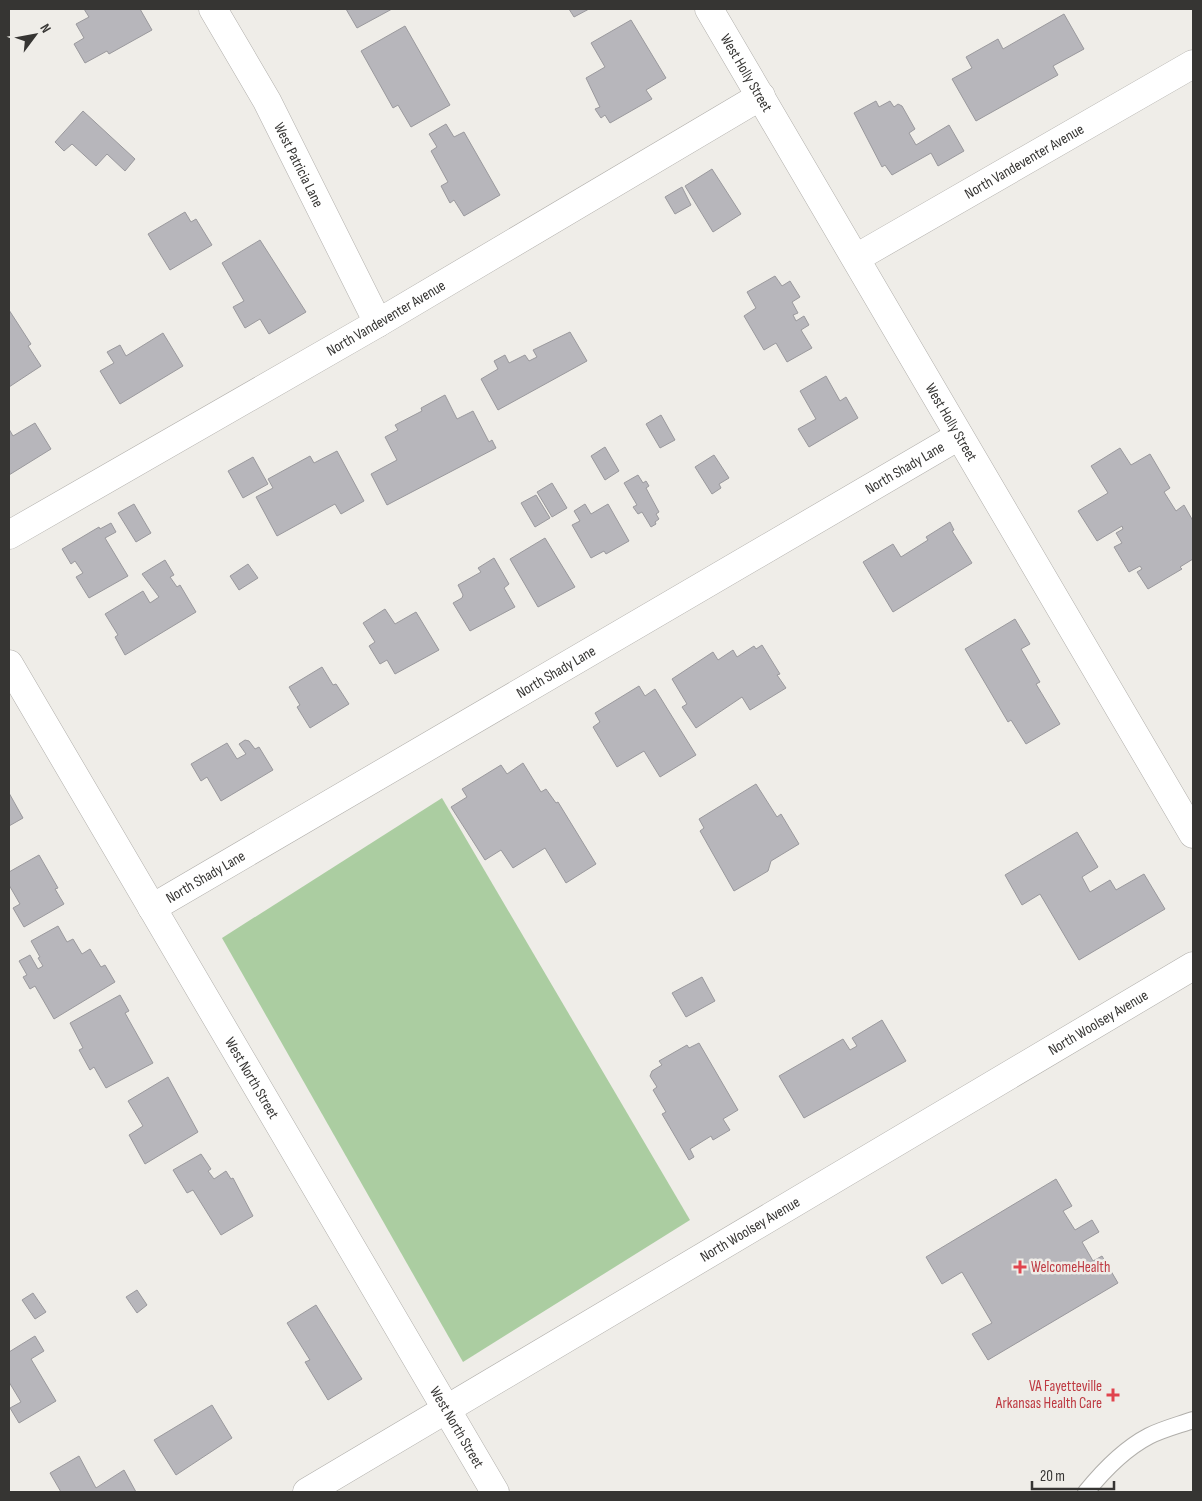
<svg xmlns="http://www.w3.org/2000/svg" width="1202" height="1501" font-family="'Sofia Sans Condensed',sans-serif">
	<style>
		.green { fill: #abcda1 }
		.building { fill: #b7b6bb; stroke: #9a999d }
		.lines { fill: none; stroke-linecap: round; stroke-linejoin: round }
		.lane-casing { stroke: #b1afab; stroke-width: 18 }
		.street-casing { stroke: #b1afab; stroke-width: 29 }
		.secondary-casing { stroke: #b1afab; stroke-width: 29 }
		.lane { stroke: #fff; stroke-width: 16 }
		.street { stroke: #fff; stroke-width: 28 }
		.secondary { stroke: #fff; stroke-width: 28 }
		.health-dot { fill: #e0444e; stroke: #efede8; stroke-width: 2 }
		.labels { text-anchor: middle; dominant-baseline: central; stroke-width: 5; stroke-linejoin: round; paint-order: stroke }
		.street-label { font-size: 15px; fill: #363533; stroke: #efede8 }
		.health-label { font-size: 15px; fill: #be3a42; stroke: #efede8; text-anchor: start }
	</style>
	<rect width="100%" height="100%" fill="#efede8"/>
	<path class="green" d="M442,798l248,422 -227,142 -241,-424z"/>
	<path class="building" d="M84,9h56l12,21 -43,24 -2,-3 -22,12 -11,-19 10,-6 -8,-14 13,-7z
		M346,9h46l-35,19z
		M569,9h20l-15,8z
		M1064,14l20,35 -31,17 5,9 -82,46 -24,-42 20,-11 -6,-11 32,-18 5,10z
		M631,20l35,58 -20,12 6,9 -42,24 -5,-8 -4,3 -6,-9 5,-2 -14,-29 19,-11 -14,-24z
		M405,26l45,79 -39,22 -13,-22 -5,3 -32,-57z
		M876,101l3,6 11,-6 4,6 4,-3 4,2 13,23 -6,4 7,12 33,-20 15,26 -26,15 -7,-13 -39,22 -7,-10 -3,2 -28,-54z
		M83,111l52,48 -10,12 -18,-17 -11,12 -24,-22 -8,7 -9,-9z
		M446,124l8,13 10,-5 36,63 -36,21 -10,-16 -4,3 -9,-17 7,-4 -17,-31 6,-4 -8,-13z
		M712,169l29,45 -28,18 -28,-46z
		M682,187l9,18 -16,9 -10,-17z
		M185,212l6,10 5,-3 16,26 -42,25 -22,-36z
		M260,240l46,72 -37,22 -9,-15 -15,9 -12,-21 11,-6 -22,-38z
		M775,276l7,10 8,-5 10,16 -8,5 6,11 -5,2 3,6 8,-5 5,9 -8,5 11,18 -25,14 -11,-19 -12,7 -20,-34 12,-8 -9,-16z
		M9,310l22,34 -3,2 13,20 -32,21z
		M570,332l17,29 -89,49 -17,-31 17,-10 -4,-8 11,-6 4,8 16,-8 4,6 8,-4 -4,-7z
		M163,333l20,33 -63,38 -20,-33 14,-8 -7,-11 13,-7 6,11z
		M826,376l14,25 6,-4 12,21 -49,29 -11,-18 18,-10 -16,-28z
		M445,395l12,24 16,-8 16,31 3,-2 4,8 -109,57 -16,-31 26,-14 -12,-23 13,-7 -3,-5 27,-14 -1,-3z
		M661,415l14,25 -15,8 -14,-24z
		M35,423l16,26 -42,26v-46l4,7z
		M605,447l14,24 -14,9 -14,-24z
		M1120,448l11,17 19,-11 20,34 -6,4 12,19 8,-6 9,16v38l-13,8 2,2 -34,20 -11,-17 5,-3 -2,-3 -11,6 -15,-25 8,-4 -6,-10 7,-4 -1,-3 -25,15 -19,-30 30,-18 -17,-27z
		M337,451l27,50 -23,13 -6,-10 -58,32 -21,-39 17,-9 -5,-9 42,-23 4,7z
		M714,455l15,23 -10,6 2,4 -9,6 -17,-27z
		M253,457l15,27 -25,14 -15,-27z
		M638,475l5,8 3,-2 3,5 -3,2 13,24 -3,2 3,5 -4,3 1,2 -5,3 -9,-15 -4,2 -5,-7 4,-2 -13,-22z
		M552,483l15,25 -15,9 -15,-25z
		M536,495l14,23 -15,9 -14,-24z
		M134,504l17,29 -15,9 -18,-29z
		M585,504l6,10 17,-10 21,37 -23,13 -2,-3 -13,7 -19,-33 8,-4 -6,-10z
		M950,522l4,8 -2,1 20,32 -79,49 -30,-50 30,-18 8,13 27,-17 -2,-3z
		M111,523l5,9 -11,6 23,38 -39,22 -13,-21 7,-4 -8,-12 -4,3 -9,-15 37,-22 1,2z
		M545,538l30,49 -37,20 -28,-48z
		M494,558l15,26 -5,4 11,19 -45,24 -17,-28 9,-5 1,-3 -5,-10 23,-13 -3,-4z
		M165,560l9,15 -4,2 7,10 3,-2 16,27 -71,43 -10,-18 3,-2 -13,-21 38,-23 7,12 9,-6 -17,-23z
		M248,564l10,14 -19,12 -9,-14z
		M385,609l10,15 21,-12 23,38 -44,24 -8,-14 -7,4 -11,-18 6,-4 -12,-19z
		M1015,619l15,25 -9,5 19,33 -4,2 24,40 -34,20 -15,-24 -3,2 -43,-73z
		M762,645l18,29 -3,1 9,13 -36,22 -8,-13 -46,31 -14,-21 5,-3 -15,-25 41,-27 5,8 15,-10 4,7 17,-11 2,3z
		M322,667l11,18 3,-1 13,20 -39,24 -13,-21 3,-2 -11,-18z
		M639,686l6,10 10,-7 41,66 -36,22 -16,-26 -27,16 -24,-40 7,-5 -5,-9z
		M245,740l4,1 6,8 4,-2 14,23 -52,31 -14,-24 -6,4 -10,-17 36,-21 10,16 9,-5 -7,-10z
		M523,763l18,29 5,-3 10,14 2,-1 38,62 -30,19 -21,-35 -32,20 -12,-18 -16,10 -34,-53 16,-10 -5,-8 39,-24 6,9z
		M756,784l21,33 4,-3 18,30 -28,17 -3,10 -34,20 -34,-60 4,-3 -5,-9z
		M9,793l14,25 -14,8z
		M1077,832l21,35 -16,10 8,15 20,-12 6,10 28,-16 21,35 -86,51 -39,-66 -18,11 -17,-30z
		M39,855l19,33 -3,1 9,15 -40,23 -11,-19 7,-4 -11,-19v-13z
		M58,926l9,16 6,-3 9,15 8,-5 11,18 4,-2 10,17 -61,37 -19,-33 -5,3 -7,-12 4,-2 -8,-14 11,-6 8,14 5,-3 -5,-8 2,-1 -9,-16z
		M702,977l13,24 -29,16 -14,-24z
		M120,995l9,16 -4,2 28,50 -47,25 -12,-21 -4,3 -11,-20 4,-2 -13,-25z
		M882,1020l24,41 -102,57 -25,-42 64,-37 7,11 7,-4 -5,-8z
		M699,1043l39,67 -15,9 7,11 -17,10 -2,-4 -21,13 4,8 -5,3 -27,-46 4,-2 -13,-22 4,-3 -7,-11 2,-5 10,-6 -3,-4 28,-16 2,3z
		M168,1077l30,55 -53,32 -16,-29 14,-9 -15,-25z
		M201,1154l10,15 -3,2 6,8 12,-8 5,8 2,-1 20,38 -32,19 -28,-45 -6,3 -14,-23z
		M1056,1179l16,27 -9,5 12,19 17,-10 7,12 -17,10 11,19 9,-5 16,27 -130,77 -16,-26 20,-11 -30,-51 -20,12 -16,-27z
		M137,1290l10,15 -10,8 -11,-16z
		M33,1293l13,19 -11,7 -13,-19z
		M316,1305l46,74 -34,21 -23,-38 5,-2 -23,-37z
		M35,1336l9,15 -13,8 25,42 -37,22 -9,-15 11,-6 -12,-20v-30z
		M212,1405l20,33 -56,37 -22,-35z
		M79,1456l17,32 28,-18 12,22h-75l-11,-19z"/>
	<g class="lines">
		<g class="lane-casing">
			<path id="lane" d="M1086,1492c17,-21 38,-43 63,-56 14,-7 30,-11 44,-16"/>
		</g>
		<g class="street-casing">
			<g id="street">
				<path id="s1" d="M213,9l54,92 111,222"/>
				<path id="s2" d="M709,9l484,825"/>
				<path id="s3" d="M856,258l337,-194"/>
				<path id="s4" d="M9,535l369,-212 383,-227"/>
				<path id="s5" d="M152,908l807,-472"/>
				<path id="s6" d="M307,1492l886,-526"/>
			</g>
		</g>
		<g class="secondary-casing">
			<g id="secondary">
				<path id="s7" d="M9,664l486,828"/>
			</g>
		</g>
		<use href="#lane" class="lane"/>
		<use href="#street" class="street"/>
		<use href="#secondary" class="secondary"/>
	</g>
	<g class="health-dot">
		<path d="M1017.5 1259.5h5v5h5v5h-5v5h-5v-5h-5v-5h5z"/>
		<path d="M1110.5 1387.5h5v5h5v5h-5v5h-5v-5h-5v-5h5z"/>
	</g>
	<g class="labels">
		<g class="street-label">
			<text stroke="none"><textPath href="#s2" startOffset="74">West Holly Street</textPath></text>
			<text stroke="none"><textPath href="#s3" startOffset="194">North Vandeventer Avenue</textPath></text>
			<text stroke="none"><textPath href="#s1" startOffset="178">West Patricia Lane</textPath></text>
			<text stroke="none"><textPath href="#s4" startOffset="435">North Vandeventer Avenue</textPath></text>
			<text stroke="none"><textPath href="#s2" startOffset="479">West Holly Street</textPath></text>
			<text stroke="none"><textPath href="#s5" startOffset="872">North Shady Lane</textPath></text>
			<text stroke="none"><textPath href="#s5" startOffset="468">North Shady Lane</textPath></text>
			<text stroke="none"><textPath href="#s5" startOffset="62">North Shady Lane</textPath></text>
			<text stroke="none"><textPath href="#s6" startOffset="920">North Woolsey Avenue</textPath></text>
			<text stroke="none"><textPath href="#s7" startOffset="480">West North Street</textPath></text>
			<text stroke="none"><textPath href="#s6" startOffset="515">North Woolsey Avenue</textPath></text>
			<text stroke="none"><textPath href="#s7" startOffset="885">West North Street</textPath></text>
		</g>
		<g class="health-label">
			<text x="1031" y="1267">WelcomeHealth</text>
			<text x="1102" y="1386" text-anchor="end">VA Fayetteville<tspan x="1102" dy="17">Arkansas Health Care</tspan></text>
		</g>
	</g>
	<rect width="1202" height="1501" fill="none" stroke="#363533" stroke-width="20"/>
	<g transform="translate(35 35) rotate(58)" stroke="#efede8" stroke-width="4" paint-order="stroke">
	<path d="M0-4L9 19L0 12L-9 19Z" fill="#363533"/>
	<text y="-8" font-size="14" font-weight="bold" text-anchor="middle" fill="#363533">N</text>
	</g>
	<path d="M1032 1481v8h82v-8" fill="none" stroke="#363533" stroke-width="2.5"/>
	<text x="1040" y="1481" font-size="15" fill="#363533" stroke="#efede8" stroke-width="4" paint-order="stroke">20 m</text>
</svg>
